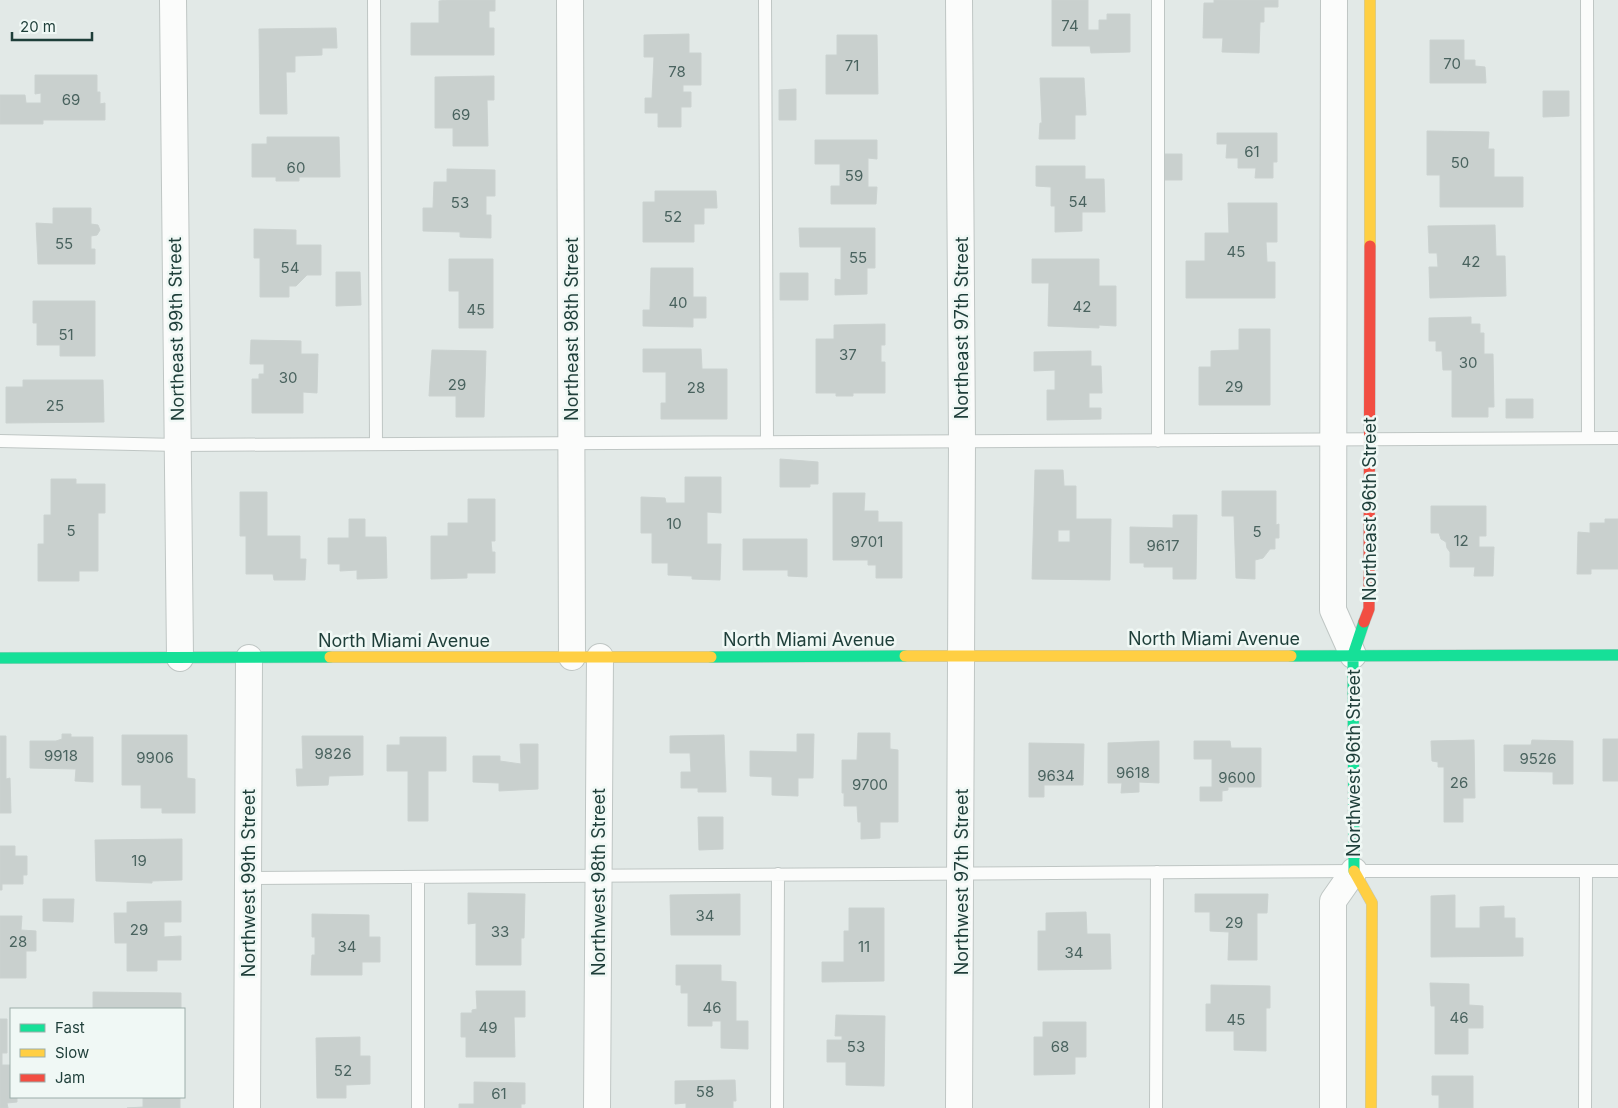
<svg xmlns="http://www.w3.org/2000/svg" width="1618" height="1108" font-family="Inter,sans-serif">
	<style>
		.building { fill: #c9d0ce; stroke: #cbd2d0; fill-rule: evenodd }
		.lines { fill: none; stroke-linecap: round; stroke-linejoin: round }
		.lane-casing { stroke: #bfc6c4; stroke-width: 14 }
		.street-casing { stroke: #bfc6c4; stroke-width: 28 }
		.fast-casing { stroke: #bdc7c4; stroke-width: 12 }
		.slow-casing { stroke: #bdc7c4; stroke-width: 12 }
		.jam-casing { stroke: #bdc7c4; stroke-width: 12 }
		.lane { stroke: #fbfcfb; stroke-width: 12 }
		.street { stroke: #fbfcfb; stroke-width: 26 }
		.fast { stroke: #16e098; stroke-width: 11 }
		.slow { stroke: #ffcf43; stroke-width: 11 }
		.jam { stroke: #f24e42; stroke-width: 11 }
		.labels { text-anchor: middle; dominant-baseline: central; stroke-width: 5; stroke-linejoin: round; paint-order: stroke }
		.number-label { font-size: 15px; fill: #4a635f }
		.street-label { font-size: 18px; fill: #1e3e39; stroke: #f0f8f5 }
	</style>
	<rect width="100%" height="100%" fill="#e2e9e7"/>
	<path class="building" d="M447,0h48v11h-6v17h5v27h-83v-32h28v-22z
		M1052,0h36v30h11v-10h8v-6h23v38l-39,1 -1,-7h-38z
		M1214,0h64v7h-14v15h-4l-1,31 -37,-1 1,-14h-20l1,-35h10z
		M336,28l1,20h-15v7l-27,1v16h-9l1,42h-27l-1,-85z
		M689,34v19h12v32h-18v7h8v15h-10v20h-23v-14h-13v-15h7l2,-41h-10v-22z
		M837,35h40l1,59h-52v-39h11z
		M1430,40h34v20h11v6l10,1 1,16h-56z
		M35,75h62v17h3v12l5,-1v17h-62v4h-43v-29h25l1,8h15v-10l-6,1z
		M494,76v24h-7l1,46h-35v-18h-18v-51z
		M1040,78h44l2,37h-11v24h-36l1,-16h2z
		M796,89v31h-17v-30z
		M1543,91h26v25l-26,1z
		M1427,131l62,1 -1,17h6v28h29v30h-83v-32h-13z
		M1217,133h60v29h-4v16h-18l1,-10h-18v-10h-12l1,-14h-10z
		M267,137h72l1,40h-41v4h-23v-4h-24v-33h15z
		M815,140h62v19l-9,-1v29h9l-1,17h-45v-18h9v-22h-25z
		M1164,154h18v26h-19z
		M1036,166h49v13h19l1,33h-23v19l-27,1v-26h-4v-19l-15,-1z
		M447,169l48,1v26h-9v19h5v23l-31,-1v-5l-37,-1v-23h10l1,-26h13z
		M655,191h61l1,17h-13v16h-10v18h-51v-40h12z
		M1228,203h49v39h-11l1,20h8v36h-89v-37h19v-28h24z
		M53,208h38v16l7,1 2,5 -3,5 -6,1v13h4v15h-57l-2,-41 17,1z
		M1495,225l1,31h9l1,40 -76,2 -1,-31h9l-1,-14h-8l-1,-27z
		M799,228h76v40h-8v26l-32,1v-16l6,1v-33h-41z
		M254,229l42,1v15h25v30h-14l-11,11h-7v11h-29v-39h-6z
		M449,259h44v69h-34v-37h-10z
		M1032,259h67v27h17v40l-17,-1v3l-51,-2 1,-43h-17z
		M651,268h42v29h13v21h-13v9l-50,-1v-16h7z
		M336,272h24l1,33 -25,1z
		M780,273h28v27h-28z
		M33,301h62v55h-35v-11h-23v-22h-4z
		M1471,317v7h9v9h4v21h9l1,53h-6v10h-36v-47h-9l-1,-19h-6v-10h-7v-23z
		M885,324v21h-4v17h4v31h-32v3h-17v-3h-20v-54h18v-14z
		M1239,329h31v76h-71v-38h12v-16l28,-1z
		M251,340l50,1v13h17l-1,39 -14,-1v21h-51v-34h7v-5h5v-10h-14z
		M643,349h58l1,20h25v50h-66v-16h5v-31h-23z
		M432,350l54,1 -2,66h-28v-21h-27z
		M1091,351v15h10l1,27h-13v15h12v11l-54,1v-30h8v-20l-21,1v-19z
		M23,380h80l1,42 -98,1v-36h17z
		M1506,399h27v19h-27z
		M780,459l38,3v22h-8v3h-30z
		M1035,470h28l1,16h12v33h35l-1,61 -78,-1zM1058,530h12v12h-12z
		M685,477h36v36l-14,-1v32h14l-1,36 -28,-1v-3l-24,-1v-12h-16v-30h-11v-36l24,1 1,5h19z
		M51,479h25v5h29v29h-7v58h-19v10h-41v-37h6v-29h7z
		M1222,491h54v34l3,-1v14h-4v11h-5l-7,9 -8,2v19l-19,-1 -2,-62h-12z
		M240,492h27v44h33v23h6l-1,21h-31l-1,-6h-27v-38h-6z
		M833,493h32l-1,18h14v11h24v56h-26v-13h-8v-5h-35z
		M468,499h27v42h-4l1,11h3v21h-28v5l-36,1v-43h17v-13h20z
		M1431,506h55v30h-7v11h15l-1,29h-19l1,-9h-25v-15l-3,-4 -1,-6 -5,-3 -2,-6h-8z
		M1173,515h24l-1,64h-23v-12h-29v-4h-14v-36l43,1z
		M349,519h16v18h21l1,41 -30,1v-9l-17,1v-7h-12v-26h21z
		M1605,519h13v50h-27v5h-14l1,-42 12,1v-10h15z
		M743,539h64v38l-19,-1v-6h-45z
		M858,733h32v16l8,1v72h-18v16l-19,1v-17h-3l-1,-16h-13v-13h-2v-33h15z
		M62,734h9v3h22v45l-18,-1 1,-12 -46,-1v-27h26l6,-2z
		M797,734h17l-1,44h-15v18l-26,-1v-18l-22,-1v-25l47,1z
		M122,735h65v43l8,1v34h-33v-5h-21v-23h-19z
		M724,735l2,57h-28v-4h-17v-16h10l-1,-19h-20v-17z
		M0,736h6v43l4,-1 1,35h-11z
		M302,736h61v39l-34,1 -1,9 -31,1 -1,-17h7z
		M400,737h46v34h-18v50h-20v-50h-21v-26h13z
		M1603,739h15v42h-15z
		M1474,740l1,58h-12v24h-19v-55h-6v-5l-6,-1 -1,-20z
		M1532,740l41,1v43h-20v-12l-49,-1v-26h27z
		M1159,741v42l-20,-1v10l-18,1 1,-10h-14v-40z
		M1194,741h36l1,7h30v39h-33v3l-6,1v10h-22v-14h12v-28h-18z
		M1029,743l55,1 -1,41h-39v12h-15z
		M520,744h18v45l-39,2v-8l-26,-1v-26h27v5l21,3z
		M698,817h25v32l-24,1z
		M182,839v41l-30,1v2l-56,-2 -1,-41z
		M0,846h15v10h12v19h-4v9h-21v6h-2z
		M468,893l57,1 -1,44h-3v27h-45v-42l-8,1z
		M740,894v41h-69l-1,-40z
		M1195,894h73l-1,19h-10v47h-29l1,-28 -19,-1v-19h-15z
		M1455,895v33h25v-21l24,-1v12h11v20h8v18l-92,1v-61z
		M43,899h31l-1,23 -30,-1z
		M181,901v21h-17v15l17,-1v24h-24v11h-30v-28h-12l-1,-30h13v-11z
		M849,908h35v73l-62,1v-20h22v-31h5z
		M1086,912l1,22h23l1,35 -73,1v-39h8v-18z
		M312,914l57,1v22h11v25h-18v13h-51l1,-20h3v-18h-3z
		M0,916h22l-1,14 15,1v20h-10v27h-26z
		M676,965h45v16l15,1v39h12v28l-27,-1v-27h-9v5h-24v-33h-7v-8h-5z
		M1430,983l39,1v21l14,1v22h-15v26h-33v-48h-4z
		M1211,985l59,1v22h-4v43l-32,-1v-19h-28v-27h5z
		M476,991h49v26h-11l1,40h-49v-20h-5v-24h11v-3l5,-1z
		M93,992l88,1v16h-88z
		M836,1015l49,1 -1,70 -38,-1v-23h-19v-22h15v-4h-7z
		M0,1019h7v34h-5v12h9v32h6v5l-10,1 1,5h-8z
		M1043,1022h43v35h-11v17l-41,1v-38h9z
		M360,1037v19h10v28l-24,1v13h-29l-1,-60z
		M1432,1076h41v32h-34v-13h-7z
		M735,1080l1,21h-3v7h-47v-5l-11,1v-23z
		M474,1082l51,1v21h-4v4h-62v-4h15z
		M143,1097h37v11h-53l16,-1z"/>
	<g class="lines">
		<g class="lane-casing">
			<path id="lane" d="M374,0l2,444
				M765,0l2,442
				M1587,0l1,438
				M0,441l178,4 1440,-7
				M1158,441v-441
				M418,877v231
				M248,878l1106,-7h264
				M777,1108l1,-234
				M1156,1108l1,-236
				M1585,1108l1,-237"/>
		</g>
		<g class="street-casing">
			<path id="street" d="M173,0l7,658
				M570,0l2,657
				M959,0l3,441 -3,667
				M1334,0l-1,610 20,45
				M247,1108l2,-450
				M597,1108l3,-451
				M1333,1108v-207l21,-30"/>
		</g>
		<g class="fast-casing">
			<path id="fast" d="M1291,656l327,-1
				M711,657l194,-1
				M0,658l330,-1
				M1354,871l-1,-216 11,-33"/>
		</g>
		<g class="slow-casing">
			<path id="slow" d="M1370,246v-246
				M905,656h386
				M330,657h381
				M1354,871l18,32 -1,205"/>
		</g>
		<g class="jam-casing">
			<path id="jam" d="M1364,622l5,-13 1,-363"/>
		</g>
		<use href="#lane" class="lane"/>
		<use href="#street" class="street"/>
		<use href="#fast" class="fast"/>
		<use href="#slow" class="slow"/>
		<use href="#jam" class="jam"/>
	</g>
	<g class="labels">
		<g class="number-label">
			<text x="1070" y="25">74</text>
			<text x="1452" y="63">70</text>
			<text x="852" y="65">71</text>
			<text x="677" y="71">78</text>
			<text x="71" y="99">69</text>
			<text x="461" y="114">69</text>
			<text x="1252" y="151">61</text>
			<text x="1460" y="162">50</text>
			<text x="296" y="167">60</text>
			<text x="854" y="175">59</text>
			<text x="1078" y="201">54</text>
			<text x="460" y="202">53</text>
			<text x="673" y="216">52</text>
			<text x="64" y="243">55</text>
			<text x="1236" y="251">45</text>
			<text x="858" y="257">55</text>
			<text x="1471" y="261">42</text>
			<text x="290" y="267">54</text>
			<text x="678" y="302">40</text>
			<text x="1082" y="306">42</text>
			<text x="476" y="309">45</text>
			<text x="66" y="334">51</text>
			<text x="848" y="354">37</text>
			<text x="1468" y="362">30</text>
			<text x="288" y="377">30</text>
			<text x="457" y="384">29</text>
			<text x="1234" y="386">29</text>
			<text x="696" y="387">28</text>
			<text x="55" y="405">25</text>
			<text x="674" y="523">10</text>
			<text x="71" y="530">5</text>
			<text x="1257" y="531">5</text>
			<text x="1461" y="540">12</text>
			<text x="867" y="541">9701</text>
			<text x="1163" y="545">9617</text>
			<text x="333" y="753">9826</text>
			<text x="61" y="755">9918</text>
			<text x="155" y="757">9906</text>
			<text x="1538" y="758">9526</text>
			<text x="1133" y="772">9618</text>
			<text x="1056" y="775">9634</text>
			<text x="1237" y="777">9600</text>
			<text x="1459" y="782">26</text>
			<text x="870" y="784">9700</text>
			<text x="139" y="860">19</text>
			<text x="705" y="915">34</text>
			<text x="1234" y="922">29</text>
			<text x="139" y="929">29</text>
			<text x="500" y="931">33</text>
			<text x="18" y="941">28</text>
			<text x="347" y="946">34</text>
			<text x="864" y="946">11</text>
			<text x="1074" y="952">34</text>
			<text x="712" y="1007">46</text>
			<text x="1459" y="1017">46</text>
			<text x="1236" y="1019">45</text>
			<text x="488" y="1027">49</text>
			<text x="856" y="1046">53</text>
			<text x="1060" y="1046">68</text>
			<text x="343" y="1070">52</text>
			<text x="705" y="1091">58</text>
			<text x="499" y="1093">61</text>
		</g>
		<g class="street-label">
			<text transform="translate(961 328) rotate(-90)">Northeast 97th Street</text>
			<text transform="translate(176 329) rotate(-91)">Northeast 99th Street</text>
			<text transform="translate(571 329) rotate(-90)">Northeast 98th Street</text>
			<text transform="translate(1369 509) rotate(-90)">Northeast 96th Street</text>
			<text x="1214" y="638">North Miami Avenue</text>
			<text x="809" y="639">North Miami Avenue</text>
			<text x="404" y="640">North Miami Avenue</text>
			<text transform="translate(1353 763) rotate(-90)">Northwest 96th Street</text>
			<text transform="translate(598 882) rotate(-90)">Northwest 98th Street</text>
			<text transform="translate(961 882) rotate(-90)">Northwest 97th Street</text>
			<text transform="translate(248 883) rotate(-90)">Northwest 99th Street</text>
		</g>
	</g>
	<rect x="10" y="1008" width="175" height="90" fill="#f0f8f5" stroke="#9caeaa"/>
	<rect x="20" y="1024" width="25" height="8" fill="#16e098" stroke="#9caeaa"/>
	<text x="55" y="1033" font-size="15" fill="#1e3e39">Fast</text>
	<rect x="20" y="1049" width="25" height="8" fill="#ffcf43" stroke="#9caeaa"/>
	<text x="55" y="1058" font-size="15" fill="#1e3e39">Slow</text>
	<rect x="20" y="1074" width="25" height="8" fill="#f24e42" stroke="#9caeaa"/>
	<text x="55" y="1083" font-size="15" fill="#1e3e39">Jam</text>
	<path d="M12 32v8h80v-8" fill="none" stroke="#1e3e39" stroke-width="2.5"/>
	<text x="20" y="32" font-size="15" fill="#1e3e39" stroke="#f0f8f5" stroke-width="4" paint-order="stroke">20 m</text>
</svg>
